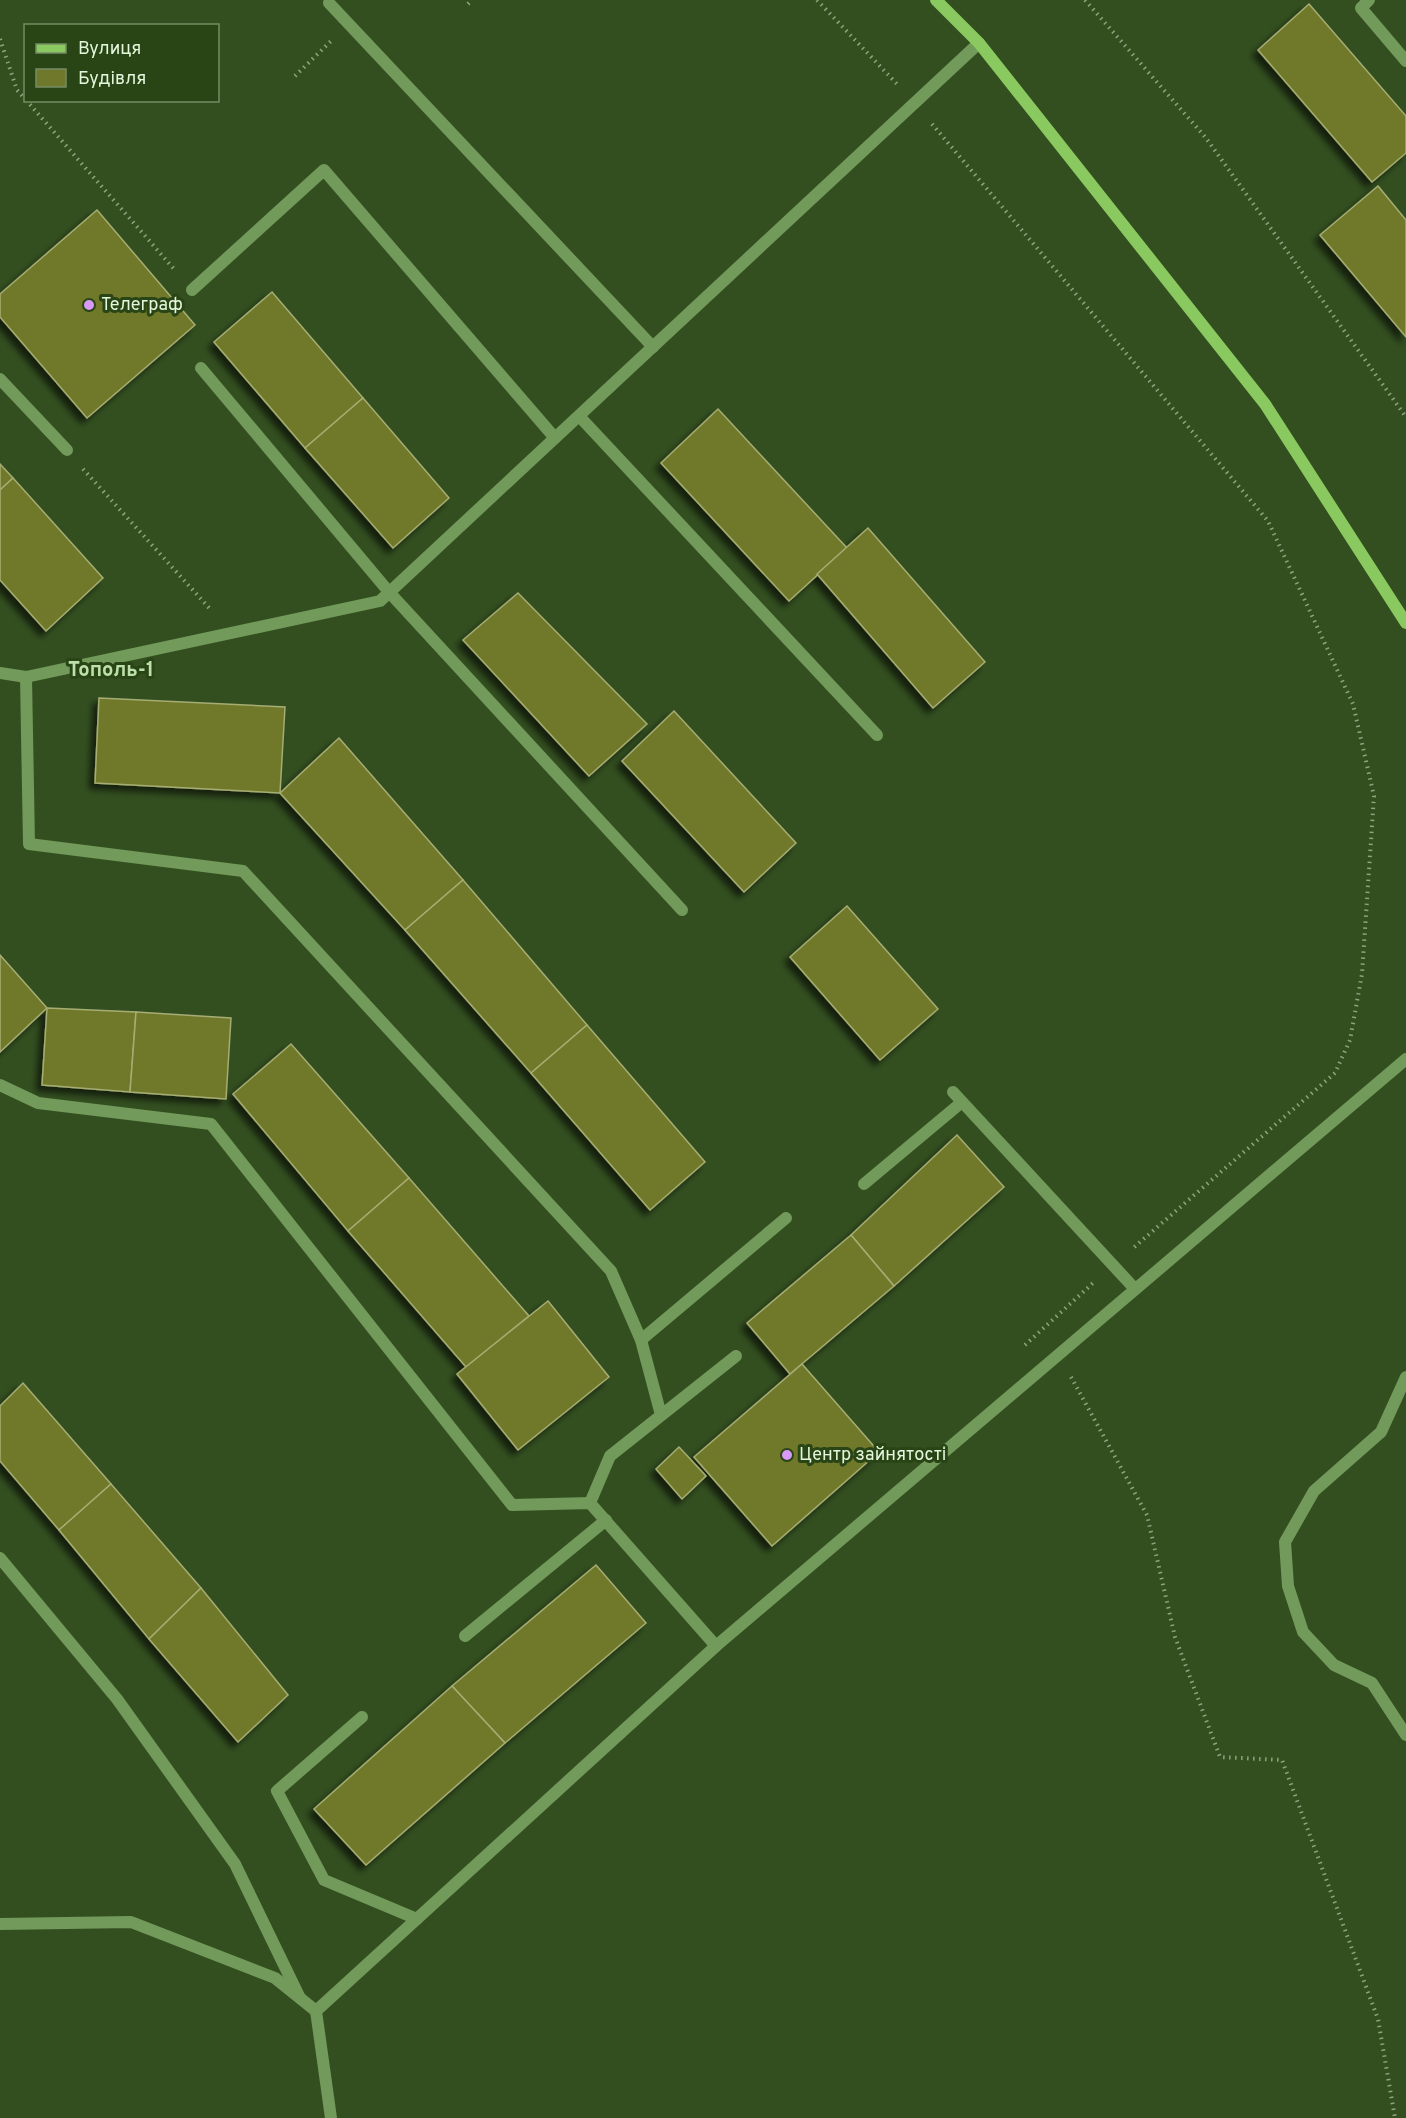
<svg xmlns="http://www.w3.org/2000/svg" width="1406" height="2118" font-family="Overpass,sans-serif">
<style>
.building{fill:#70782c;stroke:#a6ad72;stroke-width:1.5;filter:url(#shadow)}
.lines{fill:none;stroke-linecap:round;stroke-linejoin:round}
.path{stroke:#8ea480;stroke-width:4;stroke-dasharray:1.5 4.5;stroke-linecap:butt}
.lane{stroke:#729a5a;stroke-width:12}
.street{stroke:#729a5a;stroke-width:12}
.secondary{stroke:#89c95f;stroke-width:12}
.poi-dot{fill:#d99af7;stroke:#294515;stroke-width:2}
.labels{text-anchor:middle;dominant-baseline:central;stroke-width:6;stroke-linejoin:round;paint-order:stroke}
.poi-label{font-size:18px;fill:#e4f6db;stroke:#294515;text-anchor:start}
.neighbourhood-label{font-size:20px;font-weight:bold;fill:#bde0aa;stroke:#294515}
</style>
<defs>
<filter id="shadow"><feDropShadow dx="-5.5" dy="5.5" stdDeviation="3" flood-color="#0009"/></filter>
</defs>
<rect width="100%" height="100%" fill="#334f20"/>
<g class="building">
<polygon points="1309,4 1406,116 1406,153 1372,182 1258,50"/>
<polygon points="1378,186 1406,220 1406,337 1320,235"/>
<polygon points="97,210 195,325 87,418 0,317 0,294"/>
<polygon points="272,292 363,398 305,448 214,342"/>
<polygon points="363,398 449,498 393,548 305,448"/>
<polygon points="718,409 847,548 789,601 661,463"/>
<polygon points="0,464 13,478 0,490"/>
<polygon points="13,478 103,578 46,631 0,580 0,490"/>
<polygon points="868,528 985,662 933,708 817,574"/>
<polygon points="518,593 647,724 589,776 463,640"/>
<polygon points="99,698 285,707 280,793 95,783"/>
<polygon points="674,711 796,843 744,892 622,761"/>
<polygon points="339,738 463,880 405,930 280,793"/>
<polygon points="463,880 587,1025 531,1073 405,930"/>
<polygon points="847,906 938,1009 880,1060 790,957"/>
<polygon points="0,955 47,1008 0,1052"/>
<polygon points="47,1008 136,1012 130,1092 42,1085"/>
<polygon points="136,1012 231,1018 226,1099 130,1092"/>
<polygon points="587,1025 705,1162 650,1210 531,1073"/>
<polygon points="291,1044 409,1178 348,1231 233,1094"/>
<polygon points="957,1135 1004,1187 894,1286 851,1235"/>
<polygon points="409,1178 529,1316 466,1367 348,1231"/>
<polygon points="851,1235 894,1286 790,1374 747,1323"/>
<polygon points="548,1301 609,1377 518,1450 457,1374"/>
<polygon points="802,1364 879,1452 772,1546 694,1457"/>
<polygon points="23,1383 111,1484 59,1530 0,1461 0,1406"/>
<polygon points="679,1447 706,1476 682,1499 656,1469"/>
<polygon points="111,1484 201,1588 149,1639 59,1530"/>
<polygon points="596,1565 646,1623 505,1743 452,1686"/>
<polygon points="201,1588 288,1695 238,1742 149,1639"/>
<polygon points="452,1686 505,1743 366,1865 314,1809"/>
</g>
<g class="lines">
<g class="path">
<polyline points="817,0 897,84"/>
<polyline points="1085,0 1206,138 1406,417"/>
<polyline points="468,4 472,0"/>
<polyline points="0,39 17,90 26,100"/>
<polyline points="295,76 331,41"/>
<polyline points="26,100 174,269"/>
<polyline points="932,124 1268,521 1353,704 1374,796 1362,974 1350,1040 1335,1073 1132,1249"/>
<polyline points="83,469 211,610"/>
<polyline points="1025,1345 1093,1283"/>
<polyline points="1071,1377 1147,1515 1175,1637 1220,1757 1282,1760 1378,2019 1395,2118"/>
</g>
<g class="lane">
<polyline points="1369,0 1361,8 1406,61"/>
<polyline points="329,3 653,347"/>
<polyline points="192,290 324,170 555,438"/>
<polyline points="201,368 389,592 682,910"/>
<polyline points="0,379 67,450"/>
<polyline points="579,416 877,735"/>
<polyline points="0,673 26,677 29,844 243,871 611,1271 641,1340 661,1415"/>
<polyline points="26,677 380,601 979,43"/>
<polyline points="0,1085 38,1103 211,1124 512,1505 590,1503 716,1646"/>
<polyline points="953,1092 1135,1289"/>
<polyline points="864,1184 962,1102"/>
<polyline points="641,1340 786,1218"/>
<polyline points="590,1503 610,1456 736,1356"/>
<polyline points="0,1558 117,1699 235,1864 300,1998"/>
<polyline points="465,1636 606,1520"/>
<polyline points="362,1717 277,1791 324,1880 417,1919"/>
</g>
<g class="street">
<polyline points="1406,1377 1381,1432 1314,1491 1285,1542 1288,1586 1303,1632 1334,1665 1372,1683 1406,1735"/>
<polyline points="0,1924 131,1922 275,1978 316,2011"/>
<polyline points="331,2118 316,2011 716,1646 1406,1059"/>
</g>
<polyline class="secondary" points="936,0 979,43 1265,404 1406,623"/>
</g>
<g class="poi-dot">
<circle cx="89" cy="305" r="6"/>
<circle cx="787" cy="1455" r="6"/>
</g>
<g class="labels">
<g class="poi-label">
<text x="101" y="305">Телеграф</text>
<text x="799" y="1455">Центр зайнятості</text>
</g>
<g class="neighbourhood-label">
<text x="111" y="671">Тополь-1</text>
</g>
</g>
<rect x="24" y="24" width="195" height="78" fill="#294515" stroke="#748c64" stroke-width="1.5"/>
<rect x="36" y="44" width="30" height="9" fill="#89c95f" stroke="#748c64" stroke-width="1.5"/>
<text x="78" y="54" font-size="18" fill="#e4f6db">Вулиця</text>
<rect x="36" y="69" width="30" height="18" fill="#70782c" stroke="#748c64" stroke-width="1.5"/>
<text x="78" y="84" font-size="18" fill="#e4f6db">Будівля</text>
</svg>
